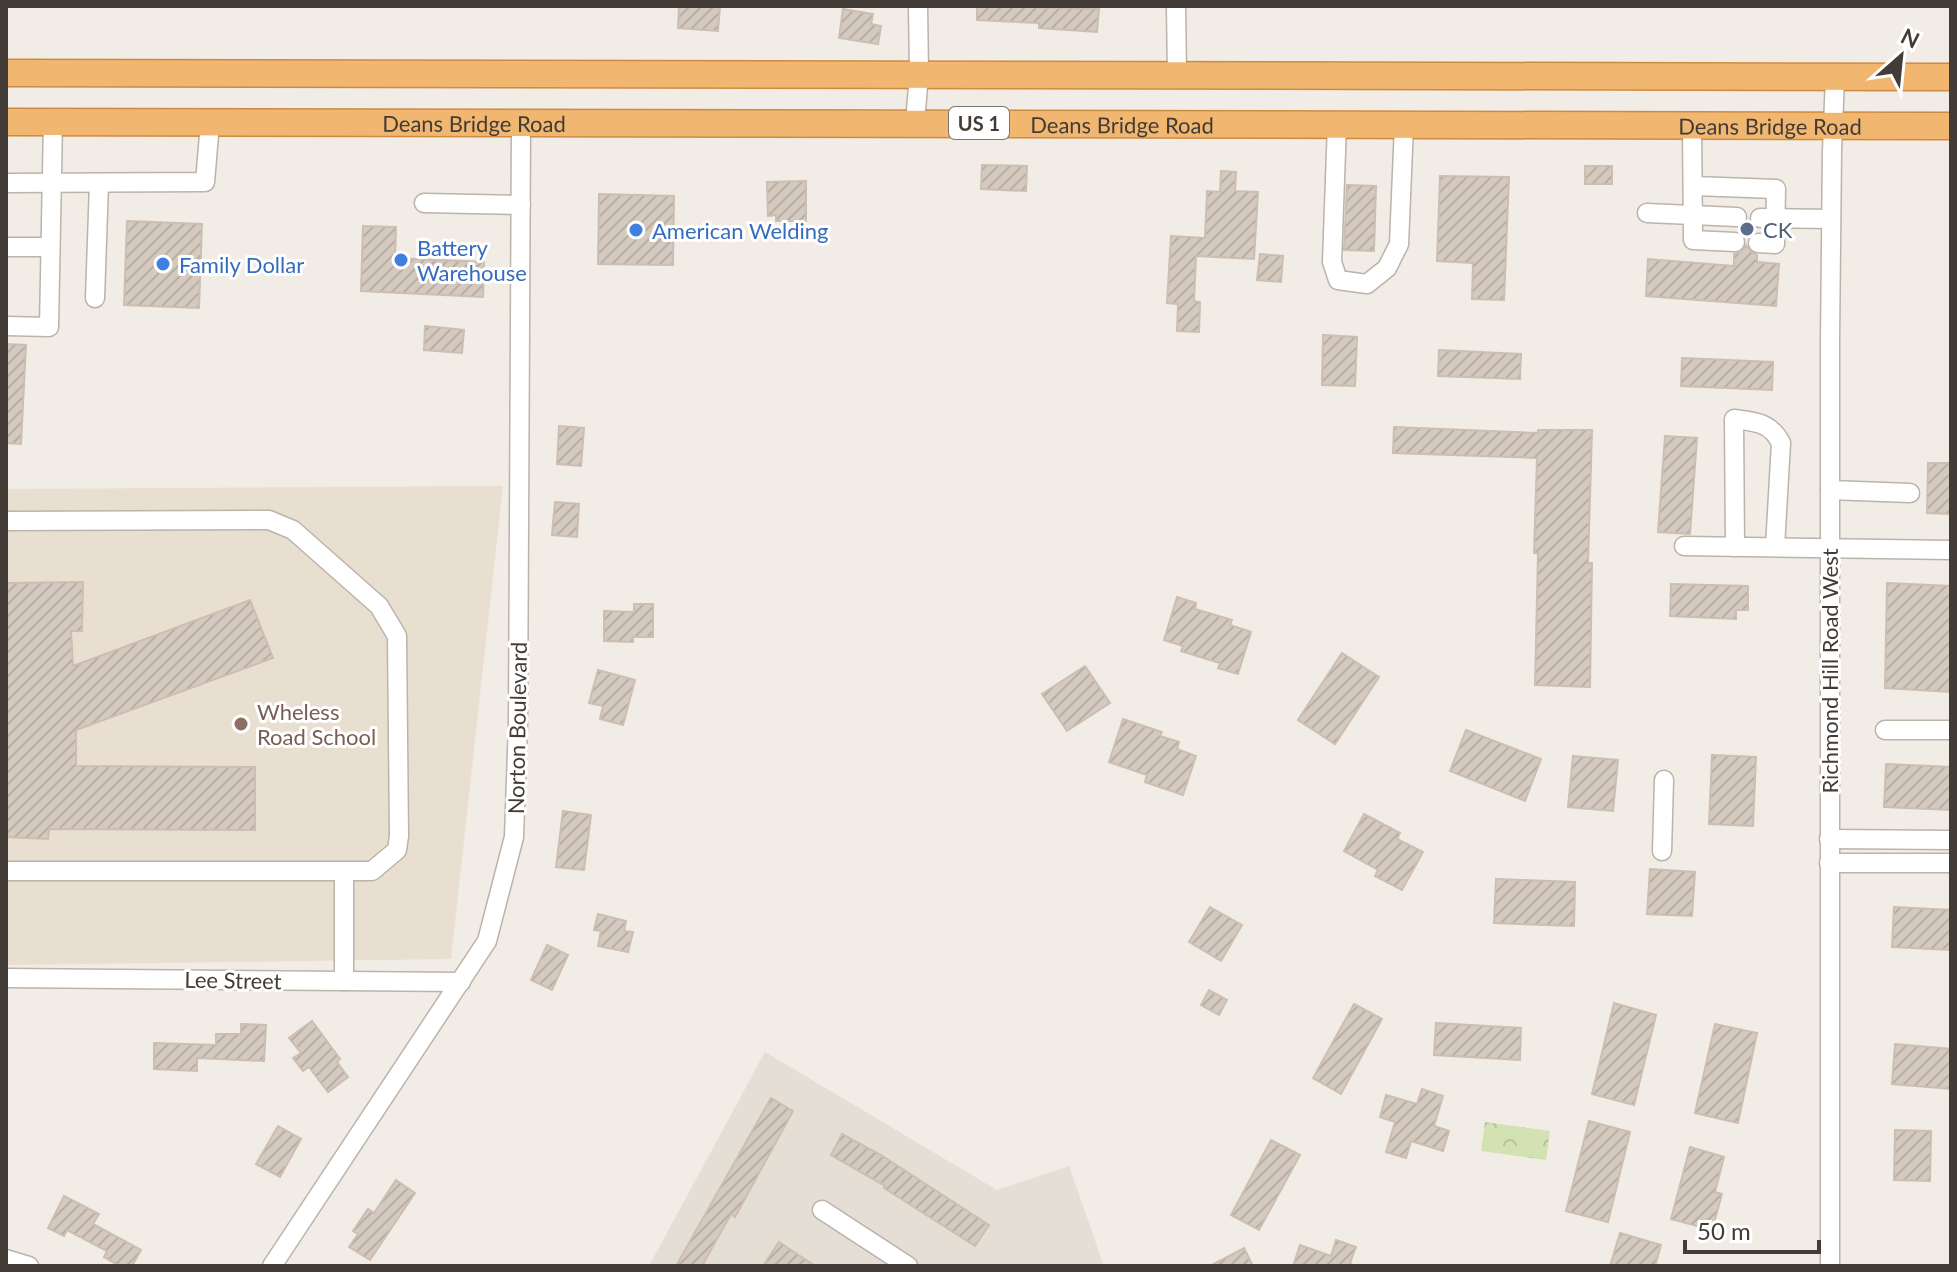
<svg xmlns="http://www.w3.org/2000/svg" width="1957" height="1272" font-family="Lato,sans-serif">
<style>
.residential{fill:#e5ded4}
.education{fill:#e9dfd1}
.park{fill:url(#park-crowns)}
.building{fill:url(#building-hatch);stroke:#ccbeb0;stroke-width:2}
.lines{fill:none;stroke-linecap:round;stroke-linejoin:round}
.minor-casing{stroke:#bcb3a9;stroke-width:21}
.highway-casing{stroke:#cf8a42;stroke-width:29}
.minor{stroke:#fff;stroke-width:18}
.highway{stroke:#f1b771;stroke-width:26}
.service-dot{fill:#5c6f8a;stroke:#fff;stroke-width:3}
.shop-dot{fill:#3f7fe0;stroke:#fff;stroke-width:3}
.education-dot{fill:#8d6e63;stroke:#fff;stroke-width:3}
.labels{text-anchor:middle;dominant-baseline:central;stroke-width:6;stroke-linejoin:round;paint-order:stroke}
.shield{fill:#fff;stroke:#7b7672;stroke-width:2}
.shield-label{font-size:20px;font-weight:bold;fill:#433c36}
.street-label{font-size:22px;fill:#433c36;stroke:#fff}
.service-label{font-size:22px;fill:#4e5e75;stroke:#fff;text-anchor:start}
.shop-label{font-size:22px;fill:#366cbe;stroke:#fff;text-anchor:start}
.education-label{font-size:22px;fill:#785e54;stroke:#fff;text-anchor:start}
</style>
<defs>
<pattern id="park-crowns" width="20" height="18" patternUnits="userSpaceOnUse" patternTransform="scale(2)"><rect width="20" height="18" fill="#d2e2b2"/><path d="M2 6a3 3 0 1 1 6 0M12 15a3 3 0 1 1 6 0" fill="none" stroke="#b6c39a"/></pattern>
<pattern id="building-hatch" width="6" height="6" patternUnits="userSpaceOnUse" patternTransform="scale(2)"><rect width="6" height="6" fill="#d5cabf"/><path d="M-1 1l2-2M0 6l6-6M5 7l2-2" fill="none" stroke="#b8aea5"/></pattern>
</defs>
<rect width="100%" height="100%" fill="#f1ece6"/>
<polygon class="residential" points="765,1052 997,1190 1069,1166 1104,1266 649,1266"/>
<polygon class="education" points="503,486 451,959 6,965 6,489"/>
<polygon class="park" points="1485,1122 1550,1131 1546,1160 1481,1151"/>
<g class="building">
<polygon points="679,6 720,6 718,31 678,28"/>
<polygon points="977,6 1099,9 1097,32 1039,28 1039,23 977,20"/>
<polygon points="843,9 873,14 871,24 881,26 878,44 839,38"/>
<polygon points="982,165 1027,166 1026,191 981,189"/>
<rect x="1585" y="166" width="27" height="18"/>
<polygon points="1221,171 1236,172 1235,191 1258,192 1254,259 1196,256 1194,301 1200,302 1199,332 1177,331 1178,304 1167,303 1171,236 1205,238 1207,191 1220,192"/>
<polygon points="1440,176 1509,177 1504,300 1472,299 1473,263 1437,261"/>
<polygon points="806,181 806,221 776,221 776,215 768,216 767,182"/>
<polygon points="1347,185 1376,186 1374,251 1344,250"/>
<polygon points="599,194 674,196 673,265 598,264"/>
<polygon points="127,221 202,224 199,308 124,305"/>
<polygon points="363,226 396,227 395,258 484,262 483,297 361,291"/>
<polygon points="1746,245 1751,252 1757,255 1757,262 1779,264 1776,306 1646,296 1648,259 1734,266 1734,254 1741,252"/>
<polygon points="1260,254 1283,256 1281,282 1257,280"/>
<polygon points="425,326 464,330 462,353 424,350"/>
<polygon points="1323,335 1357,337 1355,386 1322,385"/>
<polygon points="6,344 26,345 21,444 6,443"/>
<polygon points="1439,350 1521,354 1520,379 1438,376"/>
<polygon points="1682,358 1773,362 1772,390 1681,386"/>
<polygon points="559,426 584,428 581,466 557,464"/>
<polygon points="1394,427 1538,433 1538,430 1592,430 1588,563 1592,563 1590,687 1535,685 1538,553 1534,553 1537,458 1393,453"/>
<polygon points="1665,436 1697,438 1690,534 1658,532"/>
<polygon points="1928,463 1951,463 1951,514 1927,513"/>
<polygon points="555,502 579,504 577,537 552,535"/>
<polygon points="83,582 82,631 71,631 73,666 250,600 273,658 76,730 76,766 255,767 255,830 49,829 48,839 6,837 6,583"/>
<polygon points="1887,583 1951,586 1951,692 1885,688"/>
<polygon points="1671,584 1748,586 1748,610 1736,610 1736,619 1670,616"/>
<polygon points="1177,597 1196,603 1195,609 1232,620 1230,625 1251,632 1238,674 1218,668 1220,663 1181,651 1183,646 1164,640"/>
<polygon points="634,604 653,604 653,637 633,637 633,642 604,641 604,611 634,612"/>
<polygon points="1342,653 1379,677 1335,744 1298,720"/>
<polygon points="1085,666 1110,703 1067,731 1042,694"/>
<polygon points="598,670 635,680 623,725 600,719 603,706 589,703"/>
<polygon points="1123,719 1162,732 1160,736 1179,742 1177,749 1196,756 1183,795 1145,782 1147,775 1109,762"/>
<polygon points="1466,730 1541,759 1525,801 1450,771"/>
<polygon points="1712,755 1756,757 1753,826 1709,824"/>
<polygon points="1573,756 1618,760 1613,811 1568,807"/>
<polygon points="1886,764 1951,767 1951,810 1884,807"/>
<polygon points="563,811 591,815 584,870 556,867"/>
<polygon points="1364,814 1400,833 1397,839 1423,852 1402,890 1375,876 1378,870 1344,851"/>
<polygon points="1650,869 1695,872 1692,916 1647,914"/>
<polygon points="1496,879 1575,882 1574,926 1494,923"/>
<polygon points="1210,907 1242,925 1221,961 1189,942"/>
<polygon points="1894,907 1951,910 1951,950 1892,947"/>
<polygon points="598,914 626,921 624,931 633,932 628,952 598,946 601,931 594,930"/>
<polygon points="547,945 568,955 552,990 531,980"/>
<polygon points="1209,990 1227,1000 1219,1015 1201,1005"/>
<polygon points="1614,1003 1656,1015 1634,1105 1592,1094"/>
<polygon points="1354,1004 1382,1019 1341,1094 1313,1078"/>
<polygon points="312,1021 340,1059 337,1062 348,1077 328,1092 309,1067 303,1071 293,1058 301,1053 289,1038"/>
<polygon points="1436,1023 1521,1028 1520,1060 1434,1055"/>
<polygon points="241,1024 266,1025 264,1061 197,1058 197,1071 154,1069 154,1043 216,1045 216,1034 241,1034"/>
<polygon points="1715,1024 1757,1033 1738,1123 1695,1113"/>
<polygon points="1895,1044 1951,1049 1951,1089 1892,1084"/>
<polygon points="1422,1089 1443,1096 1434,1126 1449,1131 1443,1151 1411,1141 1406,1158 1386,1152 1395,1122 1380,1117 1386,1095 1417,1104"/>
<polygon points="771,1098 793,1111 735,1217 731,1214 702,1266 676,1266"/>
<polygon points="1589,1121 1630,1132 1608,1222 1566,1211"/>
<polygon points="278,1126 301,1139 280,1177 256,1164"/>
<polygon points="1895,1130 1931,1131 1930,1181 1894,1180"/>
<polygon points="842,1134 881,1155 989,1225 975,1246 884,1188 885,1186 831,1155"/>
<polygon points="1271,1140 1300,1155 1259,1230 1231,1215"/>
<polygon points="1690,1147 1724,1157 1715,1192 1722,1194 1712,1230 1671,1219"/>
<polygon points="396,1180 415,1193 370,1260 349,1247 358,1234 353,1231 368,1209 374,1213"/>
<polygon points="64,1196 99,1214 93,1224 141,1250 132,1266 120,1266 104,1257 107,1251 67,1230 64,1236 48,1228"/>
<polygon points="1620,1233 1661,1245 1655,1266 1610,1266"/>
<polygon points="1336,1240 1356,1247 1350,1263 1353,1266 1293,1266 1300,1245 1331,1256"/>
<polygon points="779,1242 815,1266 763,1266"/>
<polygon points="1244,1248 1253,1266 1210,1266"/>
</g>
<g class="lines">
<defs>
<g id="minor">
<polyline points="1176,6 1177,75"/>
<polyline points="915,123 919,74 918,6"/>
<polyline points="1337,124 1332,262 1338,280 1367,284 1387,268 1399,244 1404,125"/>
<polyline points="1692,125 1693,240 1735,242"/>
<polyline points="6,183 205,182 210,123"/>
<polyline points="1694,186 1776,189 1775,244 1758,243"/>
<polyline points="424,203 521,205"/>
<polyline points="1647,213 1737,217"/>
<polyline points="1760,218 1831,219"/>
<polyline points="6,247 50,247"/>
<polyline points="95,298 99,183"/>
<polyline points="6,326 49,327 53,122"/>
<polyline points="1830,490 1910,493"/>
<polyline points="6,521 269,520 293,530 379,606 397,636 399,836 397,850 372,871 6,871"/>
<polyline points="1684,546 1951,550"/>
<path d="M1735,547L1734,419C1756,422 1770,422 1781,443L1775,547"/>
<polyline points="1885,730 1951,730"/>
<polyline points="1829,839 1951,840"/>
<polyline points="1662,851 1664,780"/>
<polyline points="1829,863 1951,863"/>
<polyline points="344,871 344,981"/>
<polyline points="6,978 461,982"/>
<polyline points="822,1210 908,1266"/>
<polyline points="6,1259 29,1266"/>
<polyline points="272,1266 487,941 514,837 518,723 521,123"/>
<polyline points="1830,1266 1830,340 1832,151 1835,77"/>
</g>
<g id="highway">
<polyline points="6,73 1951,77"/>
<path id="s1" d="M6,122L1951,126"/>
</g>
</defs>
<use href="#minor" class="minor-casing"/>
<use href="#highway" class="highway-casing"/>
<use href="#minor" class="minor"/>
<use href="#highway" class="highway"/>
</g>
<circle class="service-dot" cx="1747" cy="229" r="8"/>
<g class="shop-dot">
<circle cx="636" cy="230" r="8"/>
<circle cx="401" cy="260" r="8"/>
<circle cx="163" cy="264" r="8"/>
</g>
<circle class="education-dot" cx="241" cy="724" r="8"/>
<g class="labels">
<rect class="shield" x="949" y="107" width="60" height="32" rx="6"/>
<g class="shield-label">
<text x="979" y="123">US 1</text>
</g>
<g class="street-label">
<text stroke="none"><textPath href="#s1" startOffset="468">Deans Bridge Road</textPath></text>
<text stroke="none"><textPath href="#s1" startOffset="1116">Deans Bridge Road</textPath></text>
<text stroke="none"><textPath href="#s1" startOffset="1764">Deans Bridge Road</textPath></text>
<text transform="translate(1829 671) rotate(-90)">Richmond Hill Road West</text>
<text transform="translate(517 728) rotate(-89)">Norton Boulevard</text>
<text transform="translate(233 980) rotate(1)">Lee Street</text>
</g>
<g class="service-label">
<text x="1763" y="229">CK</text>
</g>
<g class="shop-label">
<text x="652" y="230">American Welding</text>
<text x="417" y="247">Battery<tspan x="417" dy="25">Warehouse</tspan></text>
<text x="179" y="264">Family Dollar</text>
</g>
<g class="education-label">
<text x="257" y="711">Wheless<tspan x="257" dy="25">Road School</tspan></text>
</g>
</g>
<rect width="1957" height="1272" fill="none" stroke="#433c36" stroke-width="16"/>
<g transform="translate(1901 56) rotate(27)" stroke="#ffffff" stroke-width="6" paint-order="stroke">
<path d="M0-6L14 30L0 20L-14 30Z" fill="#433c36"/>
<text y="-12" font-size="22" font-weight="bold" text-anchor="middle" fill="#433c36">N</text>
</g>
<path d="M1685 1240v12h134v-12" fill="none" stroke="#433c36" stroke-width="4"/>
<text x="1697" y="1240" font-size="24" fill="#433c36" stroke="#ffffff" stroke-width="6" paint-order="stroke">50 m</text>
</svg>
